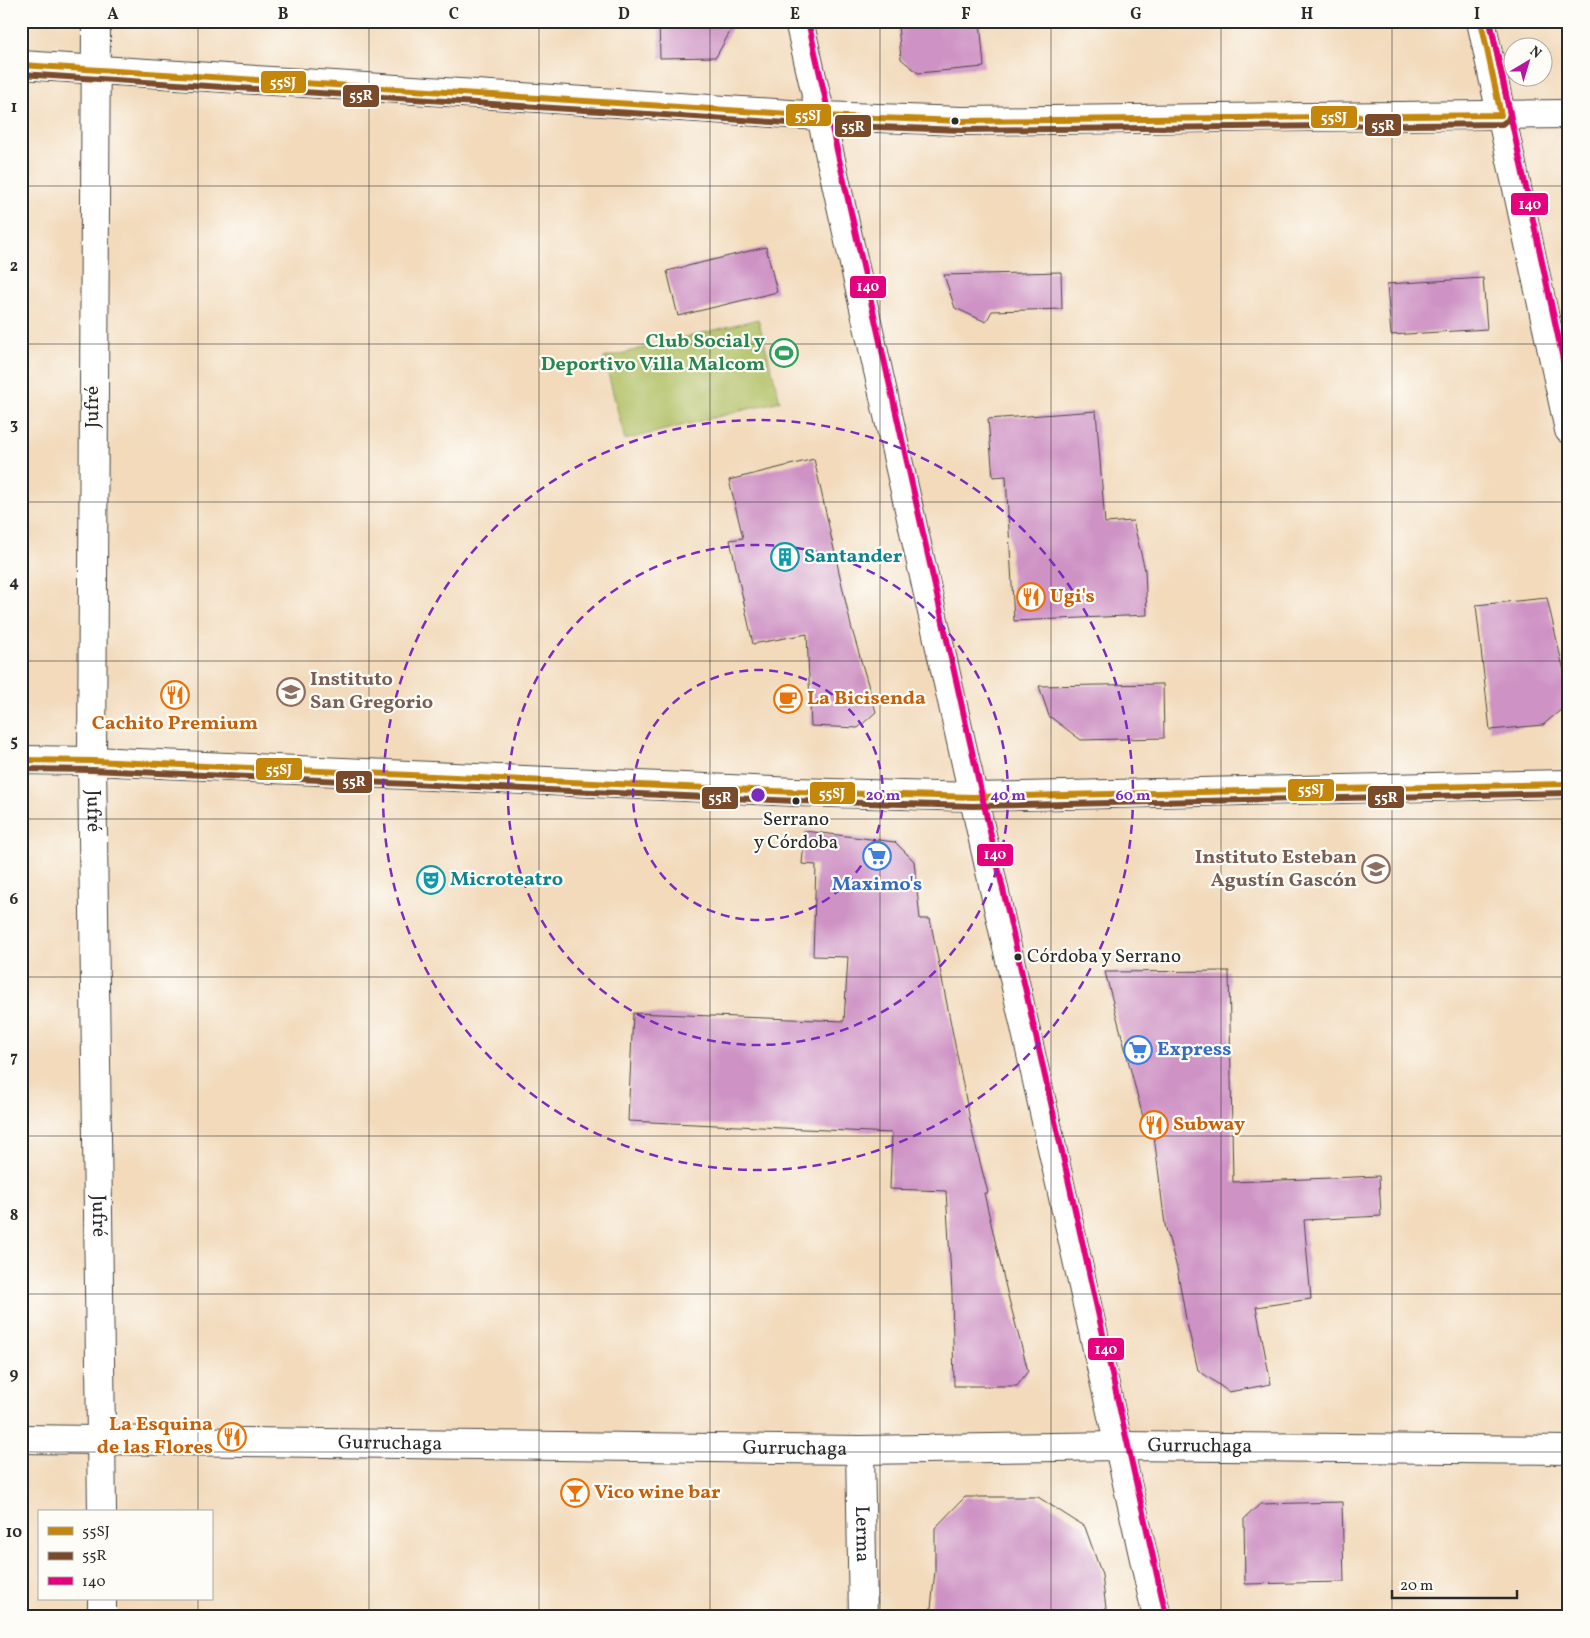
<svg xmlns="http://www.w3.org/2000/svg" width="1590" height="1638" font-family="Vollkorn,serif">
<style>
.green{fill:#aebd5f;stroke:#6c7445}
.building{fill:#ce92c4}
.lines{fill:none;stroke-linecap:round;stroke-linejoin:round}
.minor-casing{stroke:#494541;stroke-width:30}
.tertiary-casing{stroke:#494541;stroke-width:30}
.primary-casing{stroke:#494541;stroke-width:30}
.minor{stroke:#fff;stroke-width:28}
.tertiary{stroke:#fff;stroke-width:28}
.primary{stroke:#fff;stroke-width:28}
.bus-1-casing{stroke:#fdfcf7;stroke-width:10}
.bus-2-casing{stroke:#fdfcf7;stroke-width:10}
.bus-3-casing{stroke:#fdfcf7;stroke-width:10}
.bus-1{stroke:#c4870b;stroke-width:6}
.bus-2{stroke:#7a4b2a;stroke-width:6}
.bus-3{stroke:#e5007d;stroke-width:6}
.grid{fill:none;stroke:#2b2b2b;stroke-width:1;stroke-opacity:0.55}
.ring{fill:none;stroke:#7b2cbf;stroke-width:2.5;stroke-dasharray:9 6}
.bus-dot{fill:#2b2b2b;stroke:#fdfcf7;stroke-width:2}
.labels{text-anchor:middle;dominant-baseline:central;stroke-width:4.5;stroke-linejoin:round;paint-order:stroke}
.bus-label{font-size:19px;fill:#2b2b2b;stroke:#fdfcf7}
.leisure-label{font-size:20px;font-weight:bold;fill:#27864d;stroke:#fdfcf7;text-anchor:end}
.street-label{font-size:20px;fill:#2b2b2b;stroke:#fdfcf7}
.culture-label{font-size:20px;font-weight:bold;fill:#0d838f;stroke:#fdfcf7;text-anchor:start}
.food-label{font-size:20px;font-weight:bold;fill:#c56008;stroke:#fdfcf7;text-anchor:start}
.education-label{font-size:20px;font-weight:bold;fill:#785e54;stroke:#fdfcf7;text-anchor:start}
.shop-label{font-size:20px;font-weight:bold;fill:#366cbe;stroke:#fdfcf7}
.centre{fill:#7b2cbf;stroke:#fdfcf7;stroke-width:2.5}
.ring-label{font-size:15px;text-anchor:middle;font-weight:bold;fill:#7b2cbf;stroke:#fdfcf7;stroke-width:4.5;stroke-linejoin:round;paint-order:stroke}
.line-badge{stroke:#fdfcf7;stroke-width:2}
.badge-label{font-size:14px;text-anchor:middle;font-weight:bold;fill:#fff}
.neatline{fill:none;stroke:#2b2b2b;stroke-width:2}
.grid-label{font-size:16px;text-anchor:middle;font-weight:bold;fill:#2b2b2b}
</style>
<rect width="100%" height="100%" fill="#fdfcf7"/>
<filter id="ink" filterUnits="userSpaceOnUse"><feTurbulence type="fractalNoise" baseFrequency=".02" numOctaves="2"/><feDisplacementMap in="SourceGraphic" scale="10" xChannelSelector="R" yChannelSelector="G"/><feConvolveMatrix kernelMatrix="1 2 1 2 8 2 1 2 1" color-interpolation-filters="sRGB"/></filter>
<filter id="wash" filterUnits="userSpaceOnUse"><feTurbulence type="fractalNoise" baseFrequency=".0096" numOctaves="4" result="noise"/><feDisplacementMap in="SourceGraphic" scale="20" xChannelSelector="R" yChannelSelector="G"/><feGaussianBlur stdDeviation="1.12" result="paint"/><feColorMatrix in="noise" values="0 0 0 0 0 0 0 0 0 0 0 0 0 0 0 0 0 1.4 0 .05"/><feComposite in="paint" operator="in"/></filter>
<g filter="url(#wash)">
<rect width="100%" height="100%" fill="#f2dabb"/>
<polygon class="green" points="758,319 780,401 625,440 604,358"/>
<g id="blocks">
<g class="building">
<polygon points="659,21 736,21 716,57 660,58"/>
<polygon points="940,21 980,21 984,67 918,73 901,59 898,25"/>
<polygon points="766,247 777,292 678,316 667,271"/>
<polygon points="1061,272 1062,309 992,311 986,322 955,308 944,275"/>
<polygon points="1483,278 1487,329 1391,335 1387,284"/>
<polygon points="1096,411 1105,523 1133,521 1145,570 1147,615 1014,621 1006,476 993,477 988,419"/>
<polygon points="814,459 851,626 876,712 858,728 811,726 807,634 753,644 730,540 743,538 729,480"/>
<polygon points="1547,598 1569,693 1569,703 1543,725 1490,730 1476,605"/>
<polygon points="1163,684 1164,738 1081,740 1049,716 1039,686"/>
<polygon points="805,831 895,842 914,861 920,919 930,919 973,1135 988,1193 984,1193 1007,1292 1028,1371 1017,1386 954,1386 952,1293 946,1191 890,1189 892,1133 628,1121 633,1013 844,1021 848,957 813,956 816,865 802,864"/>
<polygon points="1229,971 1233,1182 1379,1176 1381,1216 1304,1220 1311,1299 1256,1307 1271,1384 1229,1392 1198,1370 1186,1319 1177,1268 1165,1225 1154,1136 1148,1136 1105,972"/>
<polygon points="965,1497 1038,1497 1085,1527 1102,1575 1107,1617 930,1617 935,1571 935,1528"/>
<polygon points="1342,1502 1344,1582 1245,1584 1244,1519 1260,1504"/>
</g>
</g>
</g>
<g filter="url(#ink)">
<use href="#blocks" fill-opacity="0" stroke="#494541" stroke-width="1"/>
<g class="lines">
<defs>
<g id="minor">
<path id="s1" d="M96,21L92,761L102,1512"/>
<polyline points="21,65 821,116 962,121 1569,114"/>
<polyline points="21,760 92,761 796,792 973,797 1569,784"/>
<path id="s2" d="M21,1439L860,1450L1118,1446L1569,1450"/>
<path id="s3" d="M860,1450L863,1617"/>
<polyline points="102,1617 102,1599"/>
</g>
<polyline id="tertiary" points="1481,21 1569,430"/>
<polyline id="primary" points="799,21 821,116 1157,1617"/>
</defs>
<use href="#minor" class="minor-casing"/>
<use href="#tertiary" class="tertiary-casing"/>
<use href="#primary" class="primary-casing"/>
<use href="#minor" class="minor"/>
<use href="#tertiary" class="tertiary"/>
<use href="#primary" class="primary"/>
<defs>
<g id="bus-1">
<polyline points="21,65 821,116 962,121 1501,115 1481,21"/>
<polyline points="21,760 92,761 796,792 973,797 1569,784"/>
</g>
<g id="bus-2">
<polyline points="21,74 820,125 962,130 1502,124 1508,120 1510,114 1490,21"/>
<polyline points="21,769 92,770 796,801 973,806 1569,793"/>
</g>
<g id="bus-3">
<polyline points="808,21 1166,1615"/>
<polyline points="1490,21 1569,387"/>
</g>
</defs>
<use href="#bus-1" class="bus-1-casing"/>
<use href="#bus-2" class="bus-2-casing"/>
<use href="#bus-3" class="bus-3-casing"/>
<use href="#bus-1" class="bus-1"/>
<use href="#bus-2" class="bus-2"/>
<use href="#bus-3" class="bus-3"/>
</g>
</g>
<path class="grid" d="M198,21V1512M369,21V1617M539,21V1617M710,21V1617M880,21V1617M1051,21V1617M1221,21V1617M1392,21V1617M21,186H1569M21,344H1569M21,502H1569M21,661H1569M21,819H1569M21,977H1569M21,1136H1569M21,1294H1569M21,1452H1569M198,1599V1617"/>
<g class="ring">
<circle cx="758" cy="795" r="125"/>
<circle cx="758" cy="795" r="250"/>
<circle cx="758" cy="795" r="375"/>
</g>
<defs>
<symbol id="stadium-ring" viewBox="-11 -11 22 22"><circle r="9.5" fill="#fdfcf7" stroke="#2e9e5b" stroke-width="1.5"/><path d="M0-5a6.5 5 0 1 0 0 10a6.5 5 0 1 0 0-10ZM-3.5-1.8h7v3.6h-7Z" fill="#2e9e5b"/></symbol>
<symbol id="building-ring" viewBox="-11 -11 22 22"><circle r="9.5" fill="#fdfcf7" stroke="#0f9aa8" stroke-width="1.5"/><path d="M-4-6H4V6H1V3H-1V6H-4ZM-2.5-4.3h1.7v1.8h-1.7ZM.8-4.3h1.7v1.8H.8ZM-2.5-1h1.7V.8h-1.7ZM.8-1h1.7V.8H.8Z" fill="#0f9aa8"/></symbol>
<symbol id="restaurant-ring" viewBox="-11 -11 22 22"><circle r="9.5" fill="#fdfcf7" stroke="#e8710a" stroke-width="1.5"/><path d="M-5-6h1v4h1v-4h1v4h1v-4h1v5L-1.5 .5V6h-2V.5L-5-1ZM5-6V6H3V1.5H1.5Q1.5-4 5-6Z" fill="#e8710a"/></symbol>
<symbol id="school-ring" viewBox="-11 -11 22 22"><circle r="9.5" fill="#fdfcf7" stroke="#8d6e63" stroke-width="1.5"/><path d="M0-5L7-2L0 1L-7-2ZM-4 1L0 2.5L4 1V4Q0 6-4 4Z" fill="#8d6e63"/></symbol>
<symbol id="cafe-ring" viewBox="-11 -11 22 22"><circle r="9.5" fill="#fdfcf7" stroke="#e8710a" stroke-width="1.5"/><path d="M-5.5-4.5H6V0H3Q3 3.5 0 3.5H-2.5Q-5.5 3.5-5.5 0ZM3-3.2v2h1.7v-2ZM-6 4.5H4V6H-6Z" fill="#e8710a"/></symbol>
<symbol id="supermarket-ring" viewBox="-11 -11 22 22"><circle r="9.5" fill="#fdfcf7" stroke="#3f7fe0" stroke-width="1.5"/><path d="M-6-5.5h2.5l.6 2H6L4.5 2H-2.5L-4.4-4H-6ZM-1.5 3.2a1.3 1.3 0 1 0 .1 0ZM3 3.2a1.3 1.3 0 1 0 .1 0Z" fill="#3f7fe0"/></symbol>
<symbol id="theatre-ring" viewBox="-11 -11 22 22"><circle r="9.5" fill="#fdfcf7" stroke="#0f9aa8" stroke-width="1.5"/><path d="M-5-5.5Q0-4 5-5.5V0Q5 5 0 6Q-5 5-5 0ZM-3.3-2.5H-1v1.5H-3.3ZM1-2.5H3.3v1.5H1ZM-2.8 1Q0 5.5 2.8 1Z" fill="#0f9aa8"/></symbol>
<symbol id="bar-ring" viewBox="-11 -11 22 22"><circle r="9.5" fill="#fdfcf7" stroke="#e8710a" stroke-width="1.5"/><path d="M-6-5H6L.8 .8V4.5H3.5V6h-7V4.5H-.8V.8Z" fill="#e8710a"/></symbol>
</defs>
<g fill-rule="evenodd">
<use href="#stadium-ring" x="768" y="337" width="32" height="32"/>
<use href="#building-ring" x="769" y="541" width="32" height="32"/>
<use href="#restaurant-ring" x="1015" y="581" width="32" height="32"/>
<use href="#school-ring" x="275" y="676" width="32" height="32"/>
<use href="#restaurant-ring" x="159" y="679" width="32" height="32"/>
<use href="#cafe-ring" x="772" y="683" width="32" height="32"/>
<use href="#supermarket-ring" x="861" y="840" width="32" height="32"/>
<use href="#school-ring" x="1360" y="853" width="32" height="32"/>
<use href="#theatre-ring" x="415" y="864" width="32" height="32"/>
<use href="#supermarket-ring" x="1122" y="1034" width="32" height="32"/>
<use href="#restaurant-ring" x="1138" y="1109" width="32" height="32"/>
<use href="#restaurant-ring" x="216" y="1421" width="32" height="32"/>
<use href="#bar-ring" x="559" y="1477" width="32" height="32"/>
</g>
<g class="bus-dot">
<circle cx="955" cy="121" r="4.5"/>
<circle cx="796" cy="801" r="4.5"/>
<circle cx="1018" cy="957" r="4.5"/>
</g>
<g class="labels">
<g class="bus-label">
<text x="796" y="820">Serrano<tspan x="796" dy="23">y Córdoba</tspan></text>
<text x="1027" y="957" text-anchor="start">Córdoba y Serrano</text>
</g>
<g class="leisure-label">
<text x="765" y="342">Club Social y<tspan x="765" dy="23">Deportivo Villa Malcom</tspan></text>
</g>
<g class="street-label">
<text transform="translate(93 407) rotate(-90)">Jufré</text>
<text stroke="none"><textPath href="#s1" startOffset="790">Jufré</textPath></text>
<text stroke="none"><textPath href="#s1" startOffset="1195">Jufré</textPath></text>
<text stroke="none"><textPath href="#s2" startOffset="369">Gurruchaga</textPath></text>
<text stroke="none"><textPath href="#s2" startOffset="1179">Gurruchaga</textPath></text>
<text stroke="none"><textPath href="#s2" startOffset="774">Gurruchaga</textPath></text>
<text stroke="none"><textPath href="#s3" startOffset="84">Lerma</textPath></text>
</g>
<g class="culture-label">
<text x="804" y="557">Santander</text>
<text x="450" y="880">Microteatro</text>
</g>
<g class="food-label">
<text x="1050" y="597">Ugi's</text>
<text x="807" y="699">La Bicisenda</text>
<text x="175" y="724" text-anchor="middle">Cachito Premium</text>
<text x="1173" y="1125">Subway</text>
<text x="213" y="1425" text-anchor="end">La Esquina<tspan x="213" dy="23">de las Flores</tspan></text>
<text x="594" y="1493">Vico wine bar</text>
</g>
<g class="education-label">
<text x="310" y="680">Instituto<tspan x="310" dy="23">San Gregorio</tspan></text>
<text x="1357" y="858" text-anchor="end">Instituto Esteban<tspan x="1357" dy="23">Agustín Gascón</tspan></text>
</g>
<g class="shop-label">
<text x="877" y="885">Maximo's</text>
<text x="1157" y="1050" text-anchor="start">Express</text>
</g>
</g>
<circle cx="758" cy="795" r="8" class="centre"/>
<g class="ring-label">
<text x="883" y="800">20 m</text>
<text x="1008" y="800">40 m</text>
<text x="1133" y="800">60 m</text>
</g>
<g class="line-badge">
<rect x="260" y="70" width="47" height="24" rx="5" fill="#c4870b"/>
<rect x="342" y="84" width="38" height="24" rx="5" fill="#7a4b2a"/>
<rect x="785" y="103" width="47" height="24" rx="5" fill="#c4870b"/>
<rect x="1310" y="105" width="48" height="24" rx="5" fill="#c4870b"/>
<rect x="1364" y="113" width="38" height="24" rx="5" fill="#7a4b2a"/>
<rect x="834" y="114" width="38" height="24" rx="5" fill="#7a4b2a"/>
<rect x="1510" y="192" width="39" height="24" rx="5" fill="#e5007d"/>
<rect x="849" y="275" width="38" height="24" rx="5" fill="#e5007d"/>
<rect x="255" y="757" width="48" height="24" rx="5" fill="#c4870b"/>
<rect x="335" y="770" width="38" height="24" rx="5" fill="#7a4b2a"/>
<rect x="1287" y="778" width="48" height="24" rx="5" fill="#c4870b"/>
<rect x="809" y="781" width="47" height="24" rx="5" fill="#c4870b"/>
<rect x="1367" y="785" width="38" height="24" rx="5" fill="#7a4b2a"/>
<rect x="701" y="786" width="38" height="24" rx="5" fill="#7a4b2a"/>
<rect x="976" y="843" width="38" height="24" rx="5" fill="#e5007d"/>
<rect x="1087" y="1337" width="38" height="24" rx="5" fill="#e5007d"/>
</g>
<g class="badge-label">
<text x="283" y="87">55SJ</text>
<text x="361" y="100">55R</text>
<text x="808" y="120">55SJ</text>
<text x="1334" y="122">55SJ</text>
<text x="1383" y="130">55R</text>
<text x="853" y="131">55R</text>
<text x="1530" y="209">140</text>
<text x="868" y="291">140</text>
<text x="279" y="774">55SJ</text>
<text x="354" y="786">55R</text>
<text x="1311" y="794">55SJ</text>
<text x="832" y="798">55SJ</text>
<text x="1386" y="802">55R</text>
<text x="720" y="802">55R</text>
<text x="995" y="859">140</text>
<text x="1106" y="1354">140</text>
</g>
<rect width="1590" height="1638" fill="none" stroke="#fdfcf7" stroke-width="55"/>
<rect x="38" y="1510" width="175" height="90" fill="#fdfcf7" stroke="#a9a8a5"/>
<rect x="48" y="1527" width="25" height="8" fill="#c4870b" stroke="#a9a8a5"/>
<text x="82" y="1536" font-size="15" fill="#2b2b2b">55SJ</text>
<rect x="48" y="1552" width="25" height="8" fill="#7a4b2a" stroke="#a9a8a5"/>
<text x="82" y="1560" font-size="15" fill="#2b2b2b">55R</text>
<rect x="48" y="1577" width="25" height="8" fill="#e5007d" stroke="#a9a8a5"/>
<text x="82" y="1586" font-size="15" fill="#2b2b2b">140</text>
<g transform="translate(1528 62) rotate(38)"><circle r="24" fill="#fdfcf7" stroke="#a9a8a5"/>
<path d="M0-4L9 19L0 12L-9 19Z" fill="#b5179e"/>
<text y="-8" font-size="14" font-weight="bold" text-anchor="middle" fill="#2b2b2b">N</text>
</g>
<path d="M1392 1590v8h125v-8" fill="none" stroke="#2b2b2b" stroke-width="2.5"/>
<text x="1400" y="1590" font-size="15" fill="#2b2b2b" stroke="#fdfcf7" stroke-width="4" paint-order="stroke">20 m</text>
<rect x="28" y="28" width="1534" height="1582" class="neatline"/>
<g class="grid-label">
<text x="113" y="19">A</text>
<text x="283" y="19">B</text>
<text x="454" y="19">C</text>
<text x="624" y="19">D</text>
<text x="795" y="19">E</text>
<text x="966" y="19">F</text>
<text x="1136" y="19">G</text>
<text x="1307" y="19">H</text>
<text x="1477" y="19">I</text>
<text x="14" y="112">1</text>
<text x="14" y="271">2</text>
<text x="14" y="429">3</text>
<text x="14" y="587">4</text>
<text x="14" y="746">5</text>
<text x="14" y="904">6</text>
<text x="14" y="1062">7</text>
<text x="14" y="1220">8</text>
<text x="14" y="1379">9</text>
<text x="14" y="1537">10</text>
</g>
</svg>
